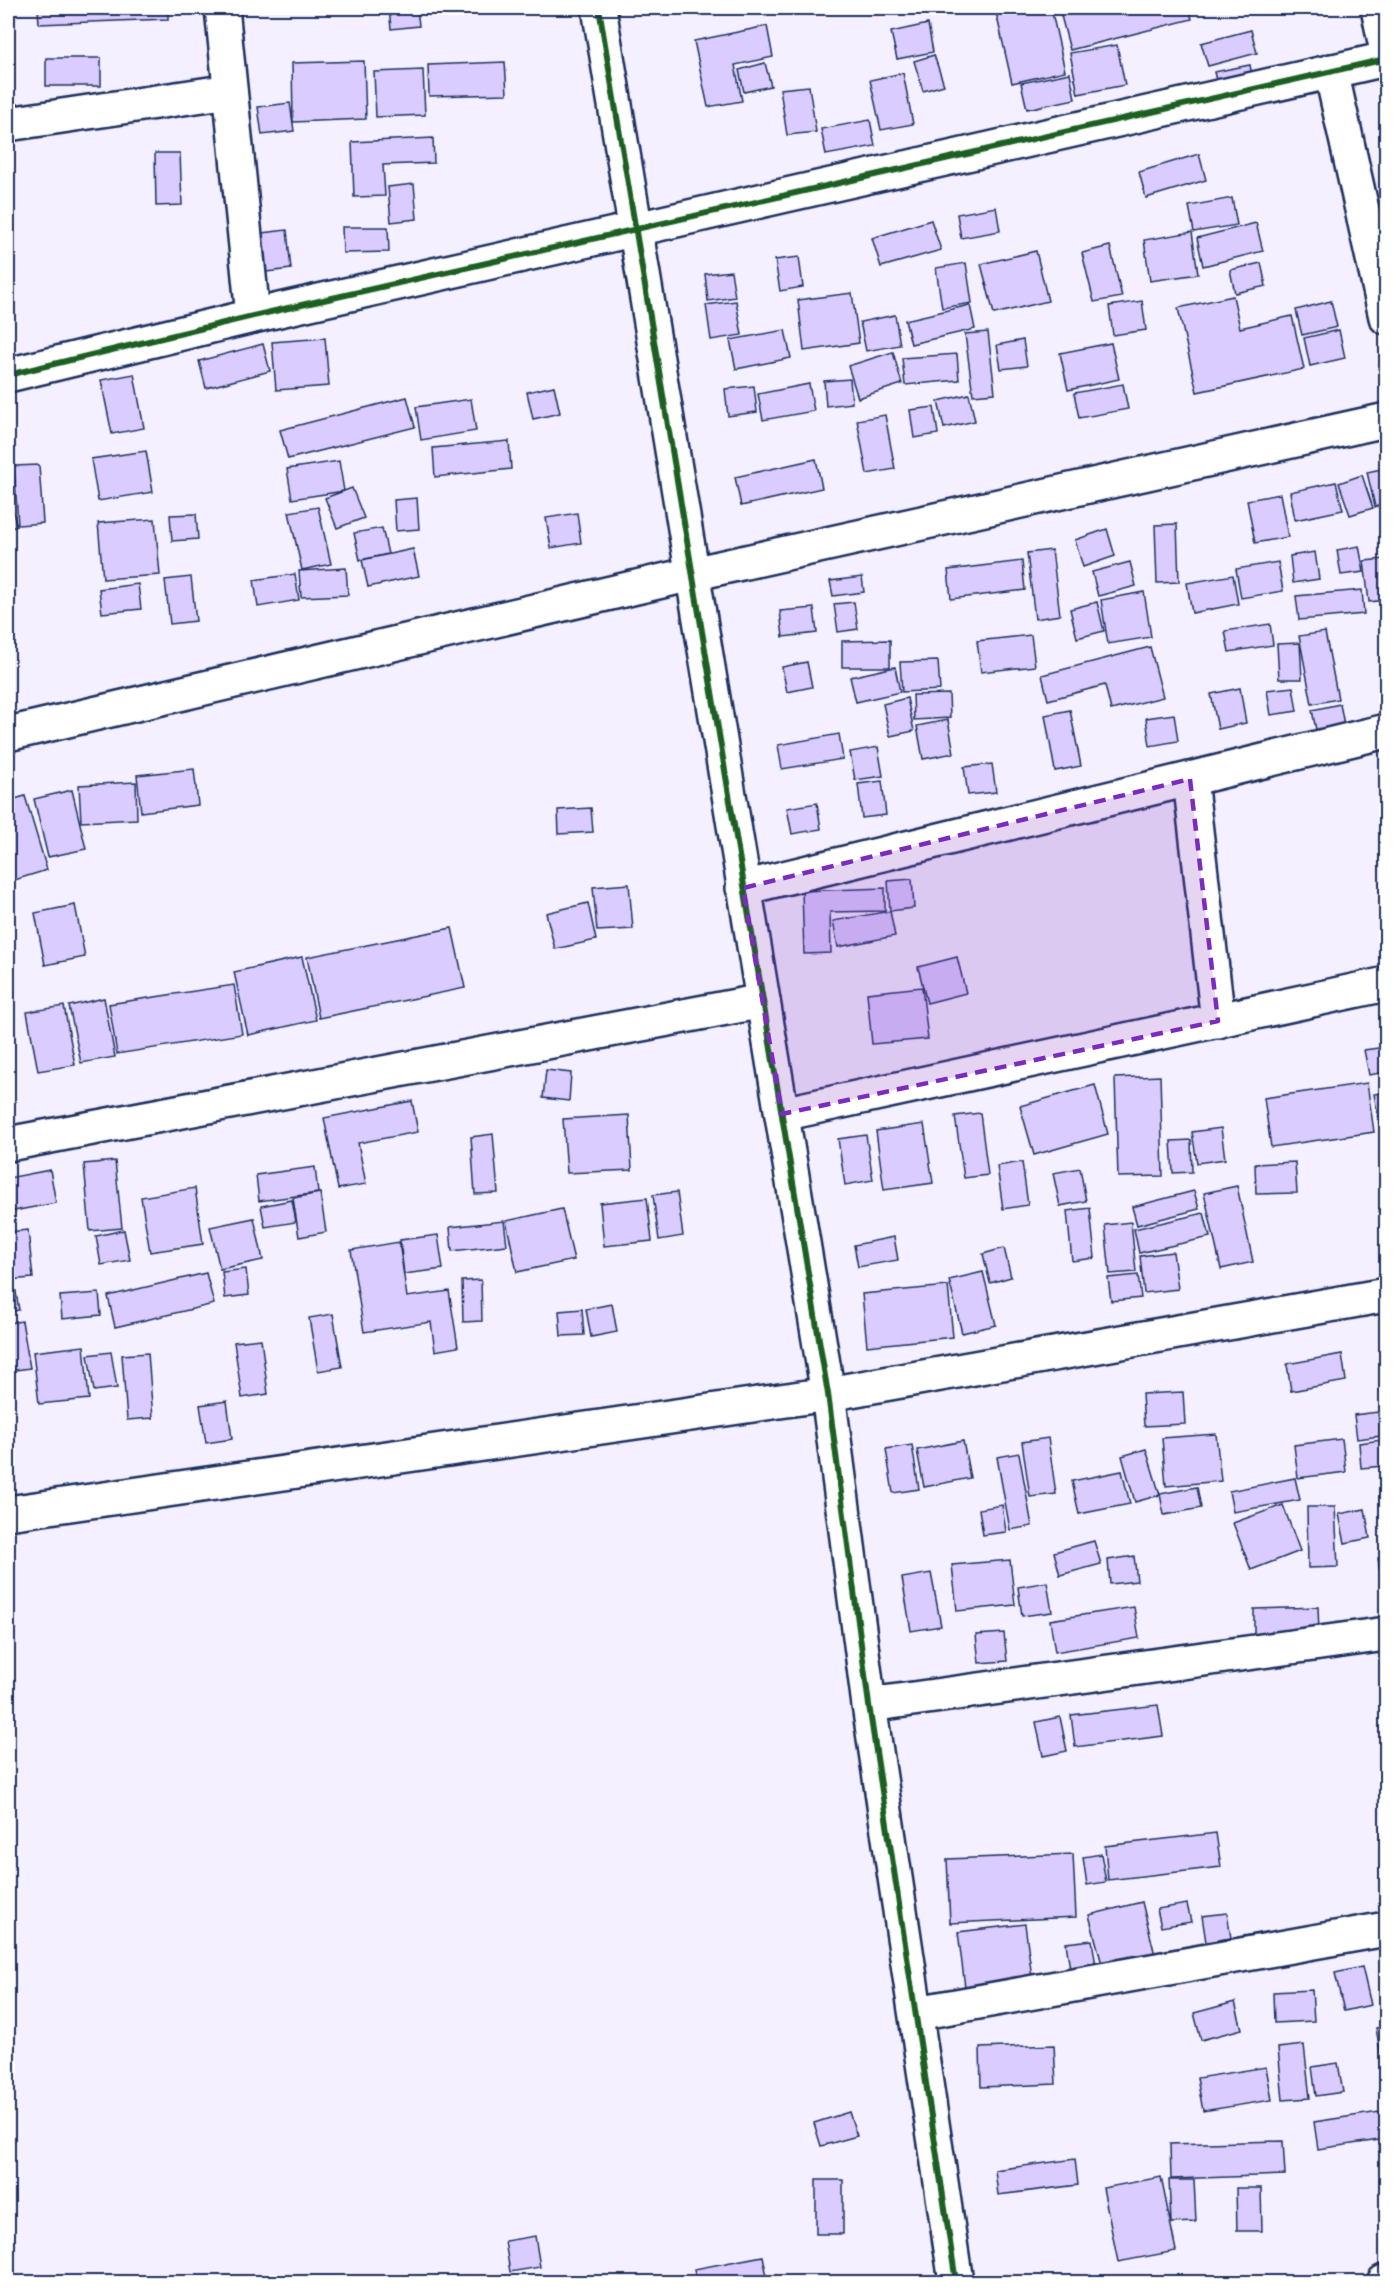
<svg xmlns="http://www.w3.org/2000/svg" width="1394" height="2290" font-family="Kalam,sans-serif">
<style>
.building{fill:#daccfe;stroke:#1b2f5e;stroke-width:1.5}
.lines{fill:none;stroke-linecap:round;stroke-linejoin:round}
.minor-casing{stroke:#1b2f5e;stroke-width:38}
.tertiary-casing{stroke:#1b2f5e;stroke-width:38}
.minor{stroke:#fff;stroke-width:33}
.tertiary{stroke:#fff;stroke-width:33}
.cycleway-casing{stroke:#fff;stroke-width:10}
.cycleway{stroke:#1b5e20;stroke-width:6}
.marked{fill:#7b2cbf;fill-opacity:0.2;stroke:#7b2cbf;stroke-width:4.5;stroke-dasharray:12 8;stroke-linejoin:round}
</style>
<rect width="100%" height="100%" fill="#f4f0ff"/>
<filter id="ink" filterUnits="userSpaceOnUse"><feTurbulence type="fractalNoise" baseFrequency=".0167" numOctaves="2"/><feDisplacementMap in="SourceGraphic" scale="12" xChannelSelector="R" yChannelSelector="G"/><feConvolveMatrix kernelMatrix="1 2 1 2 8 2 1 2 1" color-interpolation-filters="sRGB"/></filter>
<g filter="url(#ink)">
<g class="building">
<polygon points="8,8 11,8 14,30 8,31"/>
<polygon points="38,8 168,8 168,19 39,24"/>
<polygon points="389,8 417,8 419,26 391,29"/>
<polygon points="995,8 1051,8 1065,71 1012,83"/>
<polygon points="1059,8 1189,8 1192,19 1070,50"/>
<polygon points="928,24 933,52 897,59 891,32"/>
<polygon points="767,26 773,57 735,65 742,101 708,107 694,41"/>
<polygon points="1251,30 1257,53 1208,66 1201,43"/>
<polygon points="1117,45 1125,85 1078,94 1070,53"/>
<polygon points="934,55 944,85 923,91 914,61"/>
<rect x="46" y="58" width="55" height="28"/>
<polygon points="364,61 366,119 293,122 292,63"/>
<polygon points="505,62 507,94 429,96 428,65"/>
<polygon points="765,63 771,86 744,92 739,70"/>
<polygon points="1250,65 1253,81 1218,88 1214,72"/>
<polygon points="423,70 425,115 376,117 374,72"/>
<polygon points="903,73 913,124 881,130 870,80"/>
<polygon points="1070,73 1075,99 1027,109 1021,83"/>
<polygon points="809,86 816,132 787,135 780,89"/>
<polygon points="290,103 294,131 262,135 258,107"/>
<polygon points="870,120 875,146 826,155 821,129"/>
<polygon points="433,138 434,163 383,165 385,196 354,197 352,142"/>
<polygon points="155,153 180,153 182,205 156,206"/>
<polygon points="1199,154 1206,180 1146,198 1139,172"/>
<polygon points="414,184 417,219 391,222 388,187"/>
<polygon points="1386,193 1386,217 1383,217 1381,194"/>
<polygon points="1232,198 1237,225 1194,232 1189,206"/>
<polygon points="996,207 1000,231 961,238 957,214"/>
<polygon points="931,220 941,250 881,267 872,238"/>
<polygon points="1256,223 1263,251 1203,266 1197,238"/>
<polygon points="342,227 388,227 389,252 343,253"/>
<polygon points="287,230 291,269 258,273 253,234"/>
<polygon points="1192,232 1198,274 1150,281 1144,240"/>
<polygon points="1110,246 1122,297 1094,302 1082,253"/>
<polygon points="1036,251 1048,301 994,314 981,264"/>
<polygon points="799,257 803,287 780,291 775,260"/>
<polygon points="966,263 972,303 942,308 936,268"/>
<polygon points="1261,263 1266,286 1235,293 1230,270"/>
<polygon points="731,271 735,297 708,301 705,274"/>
<polygon points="852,293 859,343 804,351 798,300"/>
<polygon points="1233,296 1240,328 1292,316 1304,369 1197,392 1178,308"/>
<polygon points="736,301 742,335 711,340 706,305"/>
<polygon points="1142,301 1146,330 1113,335 1109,306"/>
<polygon points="1331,301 1337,327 1302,335 1296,310"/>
<polygon points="970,305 975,329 911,344 905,320"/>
<polygon points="895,315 900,345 866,351 860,322"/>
<polygon points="785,330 791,358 736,369 730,340"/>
<polygon points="1339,330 1345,358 1310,366 1304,338"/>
<polygon points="988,332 995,393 973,395 965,334"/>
<polygon points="325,338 329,386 276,390 272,342"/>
<polygon points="1023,340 1027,366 1001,369 997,345"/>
<polygon points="1111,343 1119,379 1068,390 1060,353"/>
<polygon points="263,344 270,371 206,388 199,361"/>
<polygon points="893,352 902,384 858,398 848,366"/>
<polygon points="957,354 959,380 905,385 902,358"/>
<polygon points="134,374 144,428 112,434 101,380"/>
<polygon points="850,379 852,403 826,406 824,381"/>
<polygon points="809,384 814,411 763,420 758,394"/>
<polygon points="1123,384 1128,409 1079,418 1074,393"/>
<polygon points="554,386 560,413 533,419 527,392"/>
<polygon points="754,386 757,412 728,416 725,389"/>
<polygon points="969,394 975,421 944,428 938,401"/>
<polygon points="407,397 415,427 288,459 280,430"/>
<polygon points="471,399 476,431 421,440 416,407"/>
<polygon points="934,407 938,434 914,438 910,410"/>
<polygon points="885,415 895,469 867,474 857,420"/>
<polygon points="509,441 511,469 435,477 433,448"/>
<polygon points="146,451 153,492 98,501 91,459"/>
<polygon points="816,459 822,488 741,506 735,477"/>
<polygon points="339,461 344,491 292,499 287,469"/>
<polygon points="39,465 43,523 18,525 14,466"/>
<polygon points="1386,468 1386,504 1375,507 1367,472"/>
<polygon points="1362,475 1373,508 1350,515 1339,483"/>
<polygon points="1336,482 1343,510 1295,520 1290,492"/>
<polygon points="352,488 364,518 337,528 325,498"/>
<polygon points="1280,494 1288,537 1255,543 1247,500"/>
<polygon points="8,498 17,526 8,529"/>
<polygon points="417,498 419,529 396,531 394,500"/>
<polygon points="318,507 331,564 302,570 289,512"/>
<polygon points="577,513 581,543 551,548 546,518"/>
<polygon points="196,514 198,539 172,541 170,515"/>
<polygon points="155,519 160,575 103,579 98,523"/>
<polygon points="1177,524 1179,582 1157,583 1155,525"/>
<polygon points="382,528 388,554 360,560 354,533"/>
<polygon points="1107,529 1115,556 1083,567 1075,540"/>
<polygon points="1359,546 1364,572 1341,575 1337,550"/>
<polygon points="413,549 419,576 368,587 362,560"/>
<polygon points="1052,550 1060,615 1035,619 1027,553"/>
<polygon points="1315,552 1319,579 1293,583 1290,556"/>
<polygon points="1386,559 1386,600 1369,602 1364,561"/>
<polygon points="1022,561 1025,590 951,599 948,570"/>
<polygon points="1130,562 1136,586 1098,596 1092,572"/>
<polygon points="1278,562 1283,591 1241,598 1236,569"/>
<polygon points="346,568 348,595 301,597 299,571"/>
<polygon points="295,574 299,600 258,607 254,580"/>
<polygon points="1233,575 1238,604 1192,613 1187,583"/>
<polygon points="191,577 196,621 170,624 165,580"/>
<polygon points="862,577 864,592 833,596 830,581"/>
<polygon points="138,584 141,609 102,613 99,589"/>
<polygon points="1362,590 1364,614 1299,620 1296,596"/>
<polygon points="1144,592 1151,637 1108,644 1101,600"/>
<polygon points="854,602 858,629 838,632 834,604"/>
<polygon points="1097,602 1104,631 1077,638 1070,609"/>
<polygon points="814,608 817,633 783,637 780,611"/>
<polygon points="1270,624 1273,645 1229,652 1225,631"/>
<polygon points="1325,632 1338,699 1312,704 1299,636"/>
<polygon points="1031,635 1035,666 981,672 977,641"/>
<polygon points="890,640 890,667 842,667 842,641"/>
<polygon points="1300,643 1302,679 1279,679 1277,644"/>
<polygon points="1150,647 1163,697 1111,710 1105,685 1048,700 1042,675"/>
<polygon points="938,661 940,690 902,692 900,662"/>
<polygon points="807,662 812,687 787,692 782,667"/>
<polygon points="895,667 900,692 856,702 850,677"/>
<polygon points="1293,687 1297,711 1271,715 1267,690"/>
<polygon points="1240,688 1246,723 1218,729 1211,694"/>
<polygon points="949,694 950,718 914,720 913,695"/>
<polygon points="907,698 914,731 890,736 883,704"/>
<polygon points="1340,704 1346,735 1318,740 1312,710"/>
<polygon points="1070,710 1081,766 1055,771 1045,715"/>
<polygon points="1174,714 1178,741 1150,746 1146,718"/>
<polygon points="948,720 954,753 923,759 917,726"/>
<polygon points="839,734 843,759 782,769 778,745"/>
<polygon points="878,747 883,776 855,780 850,752"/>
<polygon points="992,764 996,792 968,795 964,767"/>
<polygon points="194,769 198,805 141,812 137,775"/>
<polygon points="882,781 886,815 862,818 858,784"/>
<polygon points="136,782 137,819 81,822 79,785"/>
<polygon points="72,790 86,849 48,857 34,799"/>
<polygon points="25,796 47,870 8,882 8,801"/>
<polygon points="817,803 821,829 792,834 787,808"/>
<polygon points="591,808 593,832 559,834 558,810"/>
<polygon points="912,879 914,908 890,911 888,881"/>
<polygon points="629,884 633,929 597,931 593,887"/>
<polygon points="885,888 885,911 830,912 831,953 804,954 802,891"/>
<polygon points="588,903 596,940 555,949 546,913"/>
<polygon points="75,905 85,957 45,965 35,913"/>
<polygon points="890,911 895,936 838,947 833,921"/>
<polygon points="452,928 465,988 319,1018 307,957"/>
<polygon points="302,957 316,1020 248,1035 234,972"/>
<polygon points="957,957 966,993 927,1003 918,967"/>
<polygon points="234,985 242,1034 117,1054 109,1004"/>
<polygon points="922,987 928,1039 872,1044 867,993"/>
<polygon points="1386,997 1386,1025 1384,1025 1380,998"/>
<polygon points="104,998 115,1057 81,1063 69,1006"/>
<polygon points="64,1006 75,1065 38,1071 27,1012"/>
<polygon points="1386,1047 1386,1072 1369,1075 1364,1050"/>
<polygon points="546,1070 571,1073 569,1101 543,1098"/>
<polygon points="1160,1076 1163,1176 1118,1177 1115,1078"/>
<polygon points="1367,1083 1374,1132 1271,1147 1264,1098"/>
<polygon points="1095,1085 1108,1134 1034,1155 1020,1106"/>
<polygon points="1386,1092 1386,1136 1382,1137 1374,1094"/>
<polygon points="412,1101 418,1132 358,1143 366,1184 338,1189 324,1118"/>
<polygon points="980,1113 988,1175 964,1178 955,1116"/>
<polygon points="629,1115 632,1170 567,1173 563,1119"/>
<polygon points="924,1124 933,1183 884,1190 876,1131"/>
<polygon points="1221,1128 1225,1159 1197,1163 1192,1132"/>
<polygon points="493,1134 498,1193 475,1194 471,1137"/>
<polygon points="866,1135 873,1180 845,1185 838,1139"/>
<polygon points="1191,1140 1192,1172 1173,1173 1171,1141"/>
<polygon points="115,1161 122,1228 90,1231 84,1164"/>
<polygon points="1022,1162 1028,1205 1003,1209 997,1166"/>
<polygon points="1295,1162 1297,1193 1256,1194 1255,1164"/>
<polygon points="315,1167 318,1193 259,1201 256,1175"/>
<polygon points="1080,1168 1086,1201 1060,1206 1053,1173"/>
<polygon points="50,1170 56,1203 8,1212 8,1178"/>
<polygon points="1237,1186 1253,1262 1221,1269 1204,1193"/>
<polygon points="195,1188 203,1244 150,1252 141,1197"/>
<polygon points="1194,1191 1199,1209 1137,1225 1132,1207"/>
<polygon points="677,1192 683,1236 659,1240 653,1195"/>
<polygon points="320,1193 326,1232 299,1237 293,1198"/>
<polygon points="647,1198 652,1241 604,1246 600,1203"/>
<polygon points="292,1200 296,1222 265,1227 261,1206"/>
<polygon points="1090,1208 1095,1258 1072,1261 1067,1211"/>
<polygon points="562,1209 574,1260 517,1272 506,1221"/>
<polygon points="1204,1213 1210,1237 1139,1253 1134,1229"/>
<polygon points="254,1218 263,1260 220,1269 210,1227"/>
<polygon points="504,1221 507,1245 452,1251 450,1227"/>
<polygon points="1131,1222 1136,1272 1110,1274 1105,1225"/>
<polygon points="28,1230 33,1278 8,1280 8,1232"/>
<polygon points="124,1230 130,1260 101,1265 96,1236"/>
<polygon points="438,1235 443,1269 404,1274 400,1240"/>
<polygon points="894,1237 898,1260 858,1267 854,1245"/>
<polygon points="399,1242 407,1297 449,1291 458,1347 435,1351 431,1322 364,1332 351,1250"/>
<polygon points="1004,1248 1011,1277 990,1283 983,1254"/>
<polygon points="1173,1252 1178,1289 1144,1293 1140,1256"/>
<polygon points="246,1269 249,1295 225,1298 222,1272"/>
<polygon points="983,1272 996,1325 962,1333 949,1280"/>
<polygon points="206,1273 214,1304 115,1327 108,1296"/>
<polygon points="1138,1275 1141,1298 1111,1301 1108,1278"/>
<polygon points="481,1280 482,1321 463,1322 462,1281"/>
<polygon points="14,1281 19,1310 8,1312 8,1282"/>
<polygon points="948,1286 953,1337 867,1346 862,1294"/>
<polygon points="99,1293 101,1315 62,1319 60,1296"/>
<polygon points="612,1304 617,1332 591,1337 586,1309"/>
<polygon points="582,1309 584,1335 561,1336 559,1311"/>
<polygon points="333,1314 342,1367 318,1371 309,1318"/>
<polygon points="22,1321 30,1368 8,1371 8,1323"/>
<polygon points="261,1339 268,1394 242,1398 234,1342"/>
<polygon points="84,1346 89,1399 39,1404 33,1352"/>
<polygon points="111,1352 117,1388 94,1391 88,1355"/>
<polygon points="148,1353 153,1418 127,1420 122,1355"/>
<polygon points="1342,1354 1346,1381 1291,1391 1287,1364"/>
<polygon points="1183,1392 1185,1424 1144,1426 1142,1394"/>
<polygon points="227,1401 232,1439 206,1443 200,1405"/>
<polygon points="1378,1412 1381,1436 1357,1439 1354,1415"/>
<polygon points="1216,1434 1221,1481 1166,1486 1162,1438"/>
<polygon points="1048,1438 1056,1494 1030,1497 1022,1442"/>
<polygon points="1342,1439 1346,1472 1298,1478 1294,1445"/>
<polygon points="1382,1440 1384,1466 1361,1468 1359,1443"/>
<polygon points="963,1441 970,1478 924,1487 917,1450"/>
<polygon points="912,1445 919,1489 893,1493 886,1449"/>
<polygon points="1146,1449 1160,1495 1135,1502 1122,1456"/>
<polygon points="1019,1453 1032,1526 1010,1530 997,1457"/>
<polygon points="1122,1471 1130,1504 1079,1514 1072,1481"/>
<polygon points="1295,1478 1300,1500 1233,1512 1229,1491"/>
<polygon points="1197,1487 1201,1508 1164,1515 1160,1494"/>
<polygon points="1002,1505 1006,1532 983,1535 979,1509"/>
<polygon points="1283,1505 1300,1551 1251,1570 1233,1523"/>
<polygon points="1307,1507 1335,1507 1338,1567 1308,1568"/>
<polygon points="1365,1509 1370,1538 1345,1543 1339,1514"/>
<polygon points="1094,1541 1101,1564 1060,1575 1054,1552"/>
<polygon points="1134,1556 1137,1581 1110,1584 1108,1560"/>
<polygon points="1386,1556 1386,1587 1382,1587 1378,1558"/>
<polygon points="1010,1560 1015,1605 957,1611 952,1565"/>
<polygon points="931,1573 941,1626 911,1631 902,1578"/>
<polygon points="1047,1582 1052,1612 1022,1616 1018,1587"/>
<polygon points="1134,1607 1139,1638 1055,1652 1050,1620"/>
<polygon points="1318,1607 1319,1633 1254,1635 1254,1609"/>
<polygon points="1004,1633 1007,1661 979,1663 976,1635"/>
<polygon points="1158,1705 1163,1736 1075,1747 1071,1715"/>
<polygon points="1060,1717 1067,1751 1043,1756 1036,1722"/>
<polygon points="1216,1833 1221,1867 1108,1880 1105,1846"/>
<polygon points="1073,1854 1076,1917 950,1923 947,1859"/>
<polygon points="1101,1854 1106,1882 1087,1885 1083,1857"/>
<polygon points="1142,1902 1155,1955 1103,1968 1089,1915"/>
<polygon points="1187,1904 1191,1922 1161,1927 1157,1909"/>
<polygon points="1227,1913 1231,1938 1206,1942 1202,1916"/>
<polygon points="1025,1924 1032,1978 965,1987 958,1932"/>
<polygon points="1092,1940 1096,1966 1070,1969 1066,1943"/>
<polygon points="1362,1967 1371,2005 1344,2011 1335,1973"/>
<polygon points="1312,1990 1314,2021 1274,2023 1273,1992"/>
<polygon points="1235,2002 1242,2029 1201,2040 1194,2013"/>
<polygon points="1386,2027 1386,2080 1385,2080 1376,2028"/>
<polygon points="1054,2045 1056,2084 981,2087 980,2048"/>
<polygon points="1304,2045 1310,2098 1283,2100 1278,2048"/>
<polygon points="1338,2063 1343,2092 1316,2096 1312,2067"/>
<polygon points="1266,2067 1272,2100 1203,2111 1197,2078"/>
<polygon points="1386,2111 1386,2139 1318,2149 1314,2122"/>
<polygon points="849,2112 857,2136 821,2146 814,2123"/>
<polygon points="1283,2141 1285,2175 1171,2179 1170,2144"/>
<polygon points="1075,2159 1078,2185 998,2195 995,2170"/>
<polygon points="1161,2177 1176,2251 1118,2262 1103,2188"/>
<rect x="816" y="2180" width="27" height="54"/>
<polygon points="1169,2180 1194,2180 1196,2222 1171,2223"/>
<polygon points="1236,2188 1261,2188 1262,2231 1237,2231"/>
<polygon points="535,2236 540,2267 510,2272 505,2241"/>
<polygon points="763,2256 768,2282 696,2282 694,2269"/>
</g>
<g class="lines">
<defs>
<g id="minor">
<polyline points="222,8 253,316"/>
<polyline points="1378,8 1386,47"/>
<polyline points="1331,71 1386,317"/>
<polyline points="8,124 230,91"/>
<polyline points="8,375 253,316 1386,59"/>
<polyline points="8,734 692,574"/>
<polyline points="1190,779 1218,1021"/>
<polyline points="743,888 1386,731"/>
<polyline points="782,1114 1386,984"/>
<polyline points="8,1144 763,1001"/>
<polyline points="8,1513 828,1394 1386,1295"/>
<polyline points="869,1705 1386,1634"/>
<polyline points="917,2013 1386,1929"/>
</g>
<g id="tertiary">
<polyline points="599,8 828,1394 869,1705 956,2282"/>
<polyline points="692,574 1386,420"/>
<polyline points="1384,2282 1386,2282"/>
</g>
</defs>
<use href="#minor" class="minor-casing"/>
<use href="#tertiary" class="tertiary-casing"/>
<use href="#minor" class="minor"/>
<use href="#tertiary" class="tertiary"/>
<defs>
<g id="cycleway">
<polyline points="599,8 828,1394 869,1705 956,2282"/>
<polyline points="8,375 253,316 1386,59"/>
</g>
</defs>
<use href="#cycleway" class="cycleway-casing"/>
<use href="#cycleway" class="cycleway"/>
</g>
</g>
<path class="marked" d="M1190,779L1218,1021L782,1114L743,888Z"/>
<rect width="1394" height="2290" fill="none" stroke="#fff" stroke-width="30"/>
<rect x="15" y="15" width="1364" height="2260" fill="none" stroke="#1b2f5e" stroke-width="2" filter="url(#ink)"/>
</svg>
